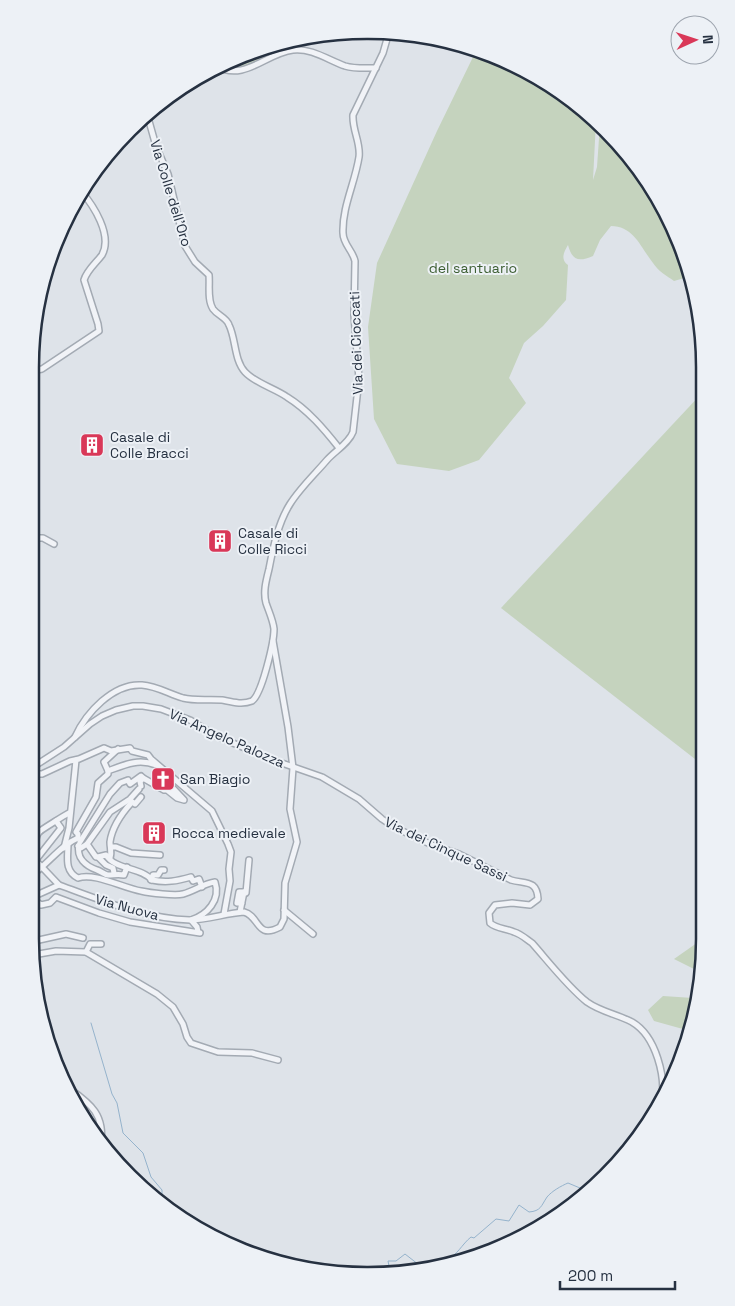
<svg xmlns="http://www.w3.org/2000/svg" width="735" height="1306" font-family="'Space Grotesk',sans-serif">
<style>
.green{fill:#c5d3be}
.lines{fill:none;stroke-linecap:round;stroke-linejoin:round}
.stream{stroke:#95b3cc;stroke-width:1}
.minor-casing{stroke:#a3aab3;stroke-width:8}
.minor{stroke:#f1f3f7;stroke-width:5}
.labels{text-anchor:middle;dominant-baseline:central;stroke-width:4;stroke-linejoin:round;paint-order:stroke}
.street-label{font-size:14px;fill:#263141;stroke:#edf1f6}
.park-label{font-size:14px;fill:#3c5e32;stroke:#edf1f6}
.poi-label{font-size:14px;fill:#263141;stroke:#edf1f6;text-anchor:start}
.rim{fill:none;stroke:#263141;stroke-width:2.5}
</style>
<rect width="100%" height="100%" fill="#dee3e9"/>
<g class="green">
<path d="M467,46L476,48L536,75L596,121L593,180L597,167L600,124L606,129L648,180L687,259L691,276L674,281C667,276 658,271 653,263C641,248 634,226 611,226L600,240L593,256C577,263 572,259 568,245C564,252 560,259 568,265L566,300L543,326L524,343L509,378L526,403L479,460L449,471L397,464L374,419L368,327L377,263L437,131L473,57L467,51Z"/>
<path d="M262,48L266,56C252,63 236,73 221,64Z"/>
<polygon points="702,393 704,766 501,608"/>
<polygon points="704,938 704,960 702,973 674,959"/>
<polygon points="698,993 690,1031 654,1021 648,1010 663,996 693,998"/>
</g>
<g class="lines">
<g class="stream">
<polyline points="91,1023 112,1094 117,1103 123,1133 143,1153 151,1177 162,1190 162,1202"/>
<path d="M426,1267C430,1265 434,1261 437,1260C441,1259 442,1261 446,1260C457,1256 462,1244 471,1237L474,1238L496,1219L509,1221L519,1205L529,1212C541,1211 541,1206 547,1197C552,1191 561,1186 568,1183L580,1188L594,1187"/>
<polyline points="373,1274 384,1270 389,1266 388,1261 396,1261 405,1254 423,1268"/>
</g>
<defs>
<g id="minor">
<path d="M216,66C245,82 266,53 293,50C312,48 328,60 345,66C355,69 366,68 376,68"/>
<path d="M147,114L156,146L168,174L185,246L195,262L209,275C210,285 207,300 213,309C218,316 226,317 229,325C236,339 234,360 245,372C255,383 274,388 287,397C308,410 324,429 339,448"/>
<path d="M31,368L37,370L42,369L99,331L98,324L84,280C87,270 96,263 102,255C113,235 93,205 81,191"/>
<polyline points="30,538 43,538 54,544"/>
<path d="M75,737C86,713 113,683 142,685C157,686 169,694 183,698C195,701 209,699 222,700C232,702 242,705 252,701C262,694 274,642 274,629C273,620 269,612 266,603C263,592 266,581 269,569C273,548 278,523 290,504C300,488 315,474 327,460C335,451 349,443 353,432L359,379L354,315L355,261C353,251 343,244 343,233C342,207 355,183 359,157C361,143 352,130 353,115L383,53L389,32"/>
<path d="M30,769L64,747L90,724L102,716L116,710L133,706H143L161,709L190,720L216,736L276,761L322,777L359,799L382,819L394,827L432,845L459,854L511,880C526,884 537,880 538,899L530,905L512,903L495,905L489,913L490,923C497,929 505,928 514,932C521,934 526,939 532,943C548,961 568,987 587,1002C601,1012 617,1014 632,1022C656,1036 667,1078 661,1104"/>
<polyline points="108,771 104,762 118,749"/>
<polyline points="30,774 42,774 70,761 79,759 104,748 111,751 130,748 132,751 148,755 151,759 212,811 228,844 231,852 229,869 230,881 224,914"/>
<polyline points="143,778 164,790 167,790 177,798 184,800 169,784 171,777 169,776"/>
<polyline points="131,801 135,804 141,797"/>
<polyline points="30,830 40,831"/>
<polyline points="80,842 110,794 120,783 128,780 130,784 141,776 143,778 140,782 141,786"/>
<path d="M68,844C68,857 64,871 78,878C94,872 123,888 141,891C150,893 175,896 183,894C194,891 205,883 215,882C221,900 207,915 191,920L197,927L198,932"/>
<polyline points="87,844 96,857 98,857 106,865 113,868 114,873"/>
<path d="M79,845C76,858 86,866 97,870C101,871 104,875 108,875C114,875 118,874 124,875L127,867"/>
<polyline points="78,846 81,848 87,844 110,812 130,799 139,789"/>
<polyline points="111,847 116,847 131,853 160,855"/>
<polyline points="64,848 69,828 76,760"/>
<path d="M98,857L106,855C115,870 141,867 152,880C166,883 177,881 191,877L193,881L199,879L202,887"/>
<path d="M110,858C112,852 110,848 110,842C112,827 122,813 132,802"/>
<path d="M32,859C34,851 34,839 39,832C41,830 65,815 69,813"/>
<polyline points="35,861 61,828 56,821"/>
<polyline points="39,864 59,885"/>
<path d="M30,876C47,866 59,846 78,838V834L76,832L96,797L98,783L108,774V771C124,765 138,758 156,765"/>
<polyline points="151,880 153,875 158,875 161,870 164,870"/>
<polyline points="30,889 37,902 41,905 50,903 56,897 99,913 130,922 200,933"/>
<polyline points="244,892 246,893 249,860"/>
<path d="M30,898L59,885C101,900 145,919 190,920C208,920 226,913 244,912C260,916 256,940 280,927L284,919L285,883L297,842L290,809L293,768L288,727L273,641"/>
<polyline points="284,910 313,934"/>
<polyline points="240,912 244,892 239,892 237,903 242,903"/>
<polyline points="30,942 66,934 83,938"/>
<polyline points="86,952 90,944 101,944"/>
<polyline points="33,955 56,951 86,952 157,994 173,1007 183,1024 187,1037 191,1043 218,1052 252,1053 278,1060"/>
<polyline points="46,1034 47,1043"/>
<path d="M70,1089C91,1104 105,1115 101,1145"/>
</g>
</defs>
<use href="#minor" class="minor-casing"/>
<use href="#minor" class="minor"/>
</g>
<defs>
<symbol id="building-square" viewBox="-11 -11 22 22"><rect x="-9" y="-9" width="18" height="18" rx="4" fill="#d93858" stroke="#edf1f6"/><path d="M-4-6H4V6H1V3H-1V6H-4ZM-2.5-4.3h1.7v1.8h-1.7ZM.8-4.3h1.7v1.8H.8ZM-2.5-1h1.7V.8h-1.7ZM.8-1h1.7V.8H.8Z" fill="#fff"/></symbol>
<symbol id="church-square" viewBox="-11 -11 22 22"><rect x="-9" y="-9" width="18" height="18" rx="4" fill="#d93858" stroke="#edf1f6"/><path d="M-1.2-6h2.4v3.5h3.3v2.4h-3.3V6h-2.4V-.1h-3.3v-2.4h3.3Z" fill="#fff"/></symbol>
</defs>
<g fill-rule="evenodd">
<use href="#building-square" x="78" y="431" width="28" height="28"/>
<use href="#building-square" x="206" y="527" width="28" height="28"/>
<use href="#church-square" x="149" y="765" width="28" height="28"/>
<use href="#building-square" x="140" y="819" width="28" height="28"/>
</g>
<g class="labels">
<g class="street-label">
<text transform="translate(171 193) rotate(73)">Via Colle dell'Oro</text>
<text transform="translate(356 343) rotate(-92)">Via dei Cioccati</text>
<text transform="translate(227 738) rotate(24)">Via Angelo Palozza</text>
<text transform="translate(446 849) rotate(25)">Via dei Cinque Sassi</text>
<text transform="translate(127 907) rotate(15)">Via Nuova</text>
</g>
<g class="park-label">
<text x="473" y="268">del santuario</text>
</g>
<g class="poi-label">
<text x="110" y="437">Casale di<tspan x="110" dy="16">Colle Bracci</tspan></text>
<text x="238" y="533">Casale di<tspan x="238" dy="16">Colle Ricci</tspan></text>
<text x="180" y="779">San Biagio</text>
<text x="172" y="833">Rocca medievale</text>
</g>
</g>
<path d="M0 0H735V1306H0ZM367 39H368A328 328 0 0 1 696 367V939A328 328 0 0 1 368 1267H367A328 328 0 0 1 39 939V367A328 328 0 0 1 367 39Z" fill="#edf1f6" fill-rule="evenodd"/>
<path class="rim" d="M367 39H368A328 328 0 0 1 696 367V939A328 328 0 0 1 368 1267H367A328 328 0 0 1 39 939V367A328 328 0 0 1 367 39Z"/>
<g transform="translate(695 40) rotate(87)"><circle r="24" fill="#edf1f6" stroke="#9da4ae"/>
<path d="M0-4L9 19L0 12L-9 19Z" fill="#d93858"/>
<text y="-8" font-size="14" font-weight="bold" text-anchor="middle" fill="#263141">N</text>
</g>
<path d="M560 1281v8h115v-8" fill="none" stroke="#263141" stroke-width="2.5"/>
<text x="568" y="1281" font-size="15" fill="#263141" stroke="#edf1f6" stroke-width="4" paint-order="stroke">200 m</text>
</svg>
